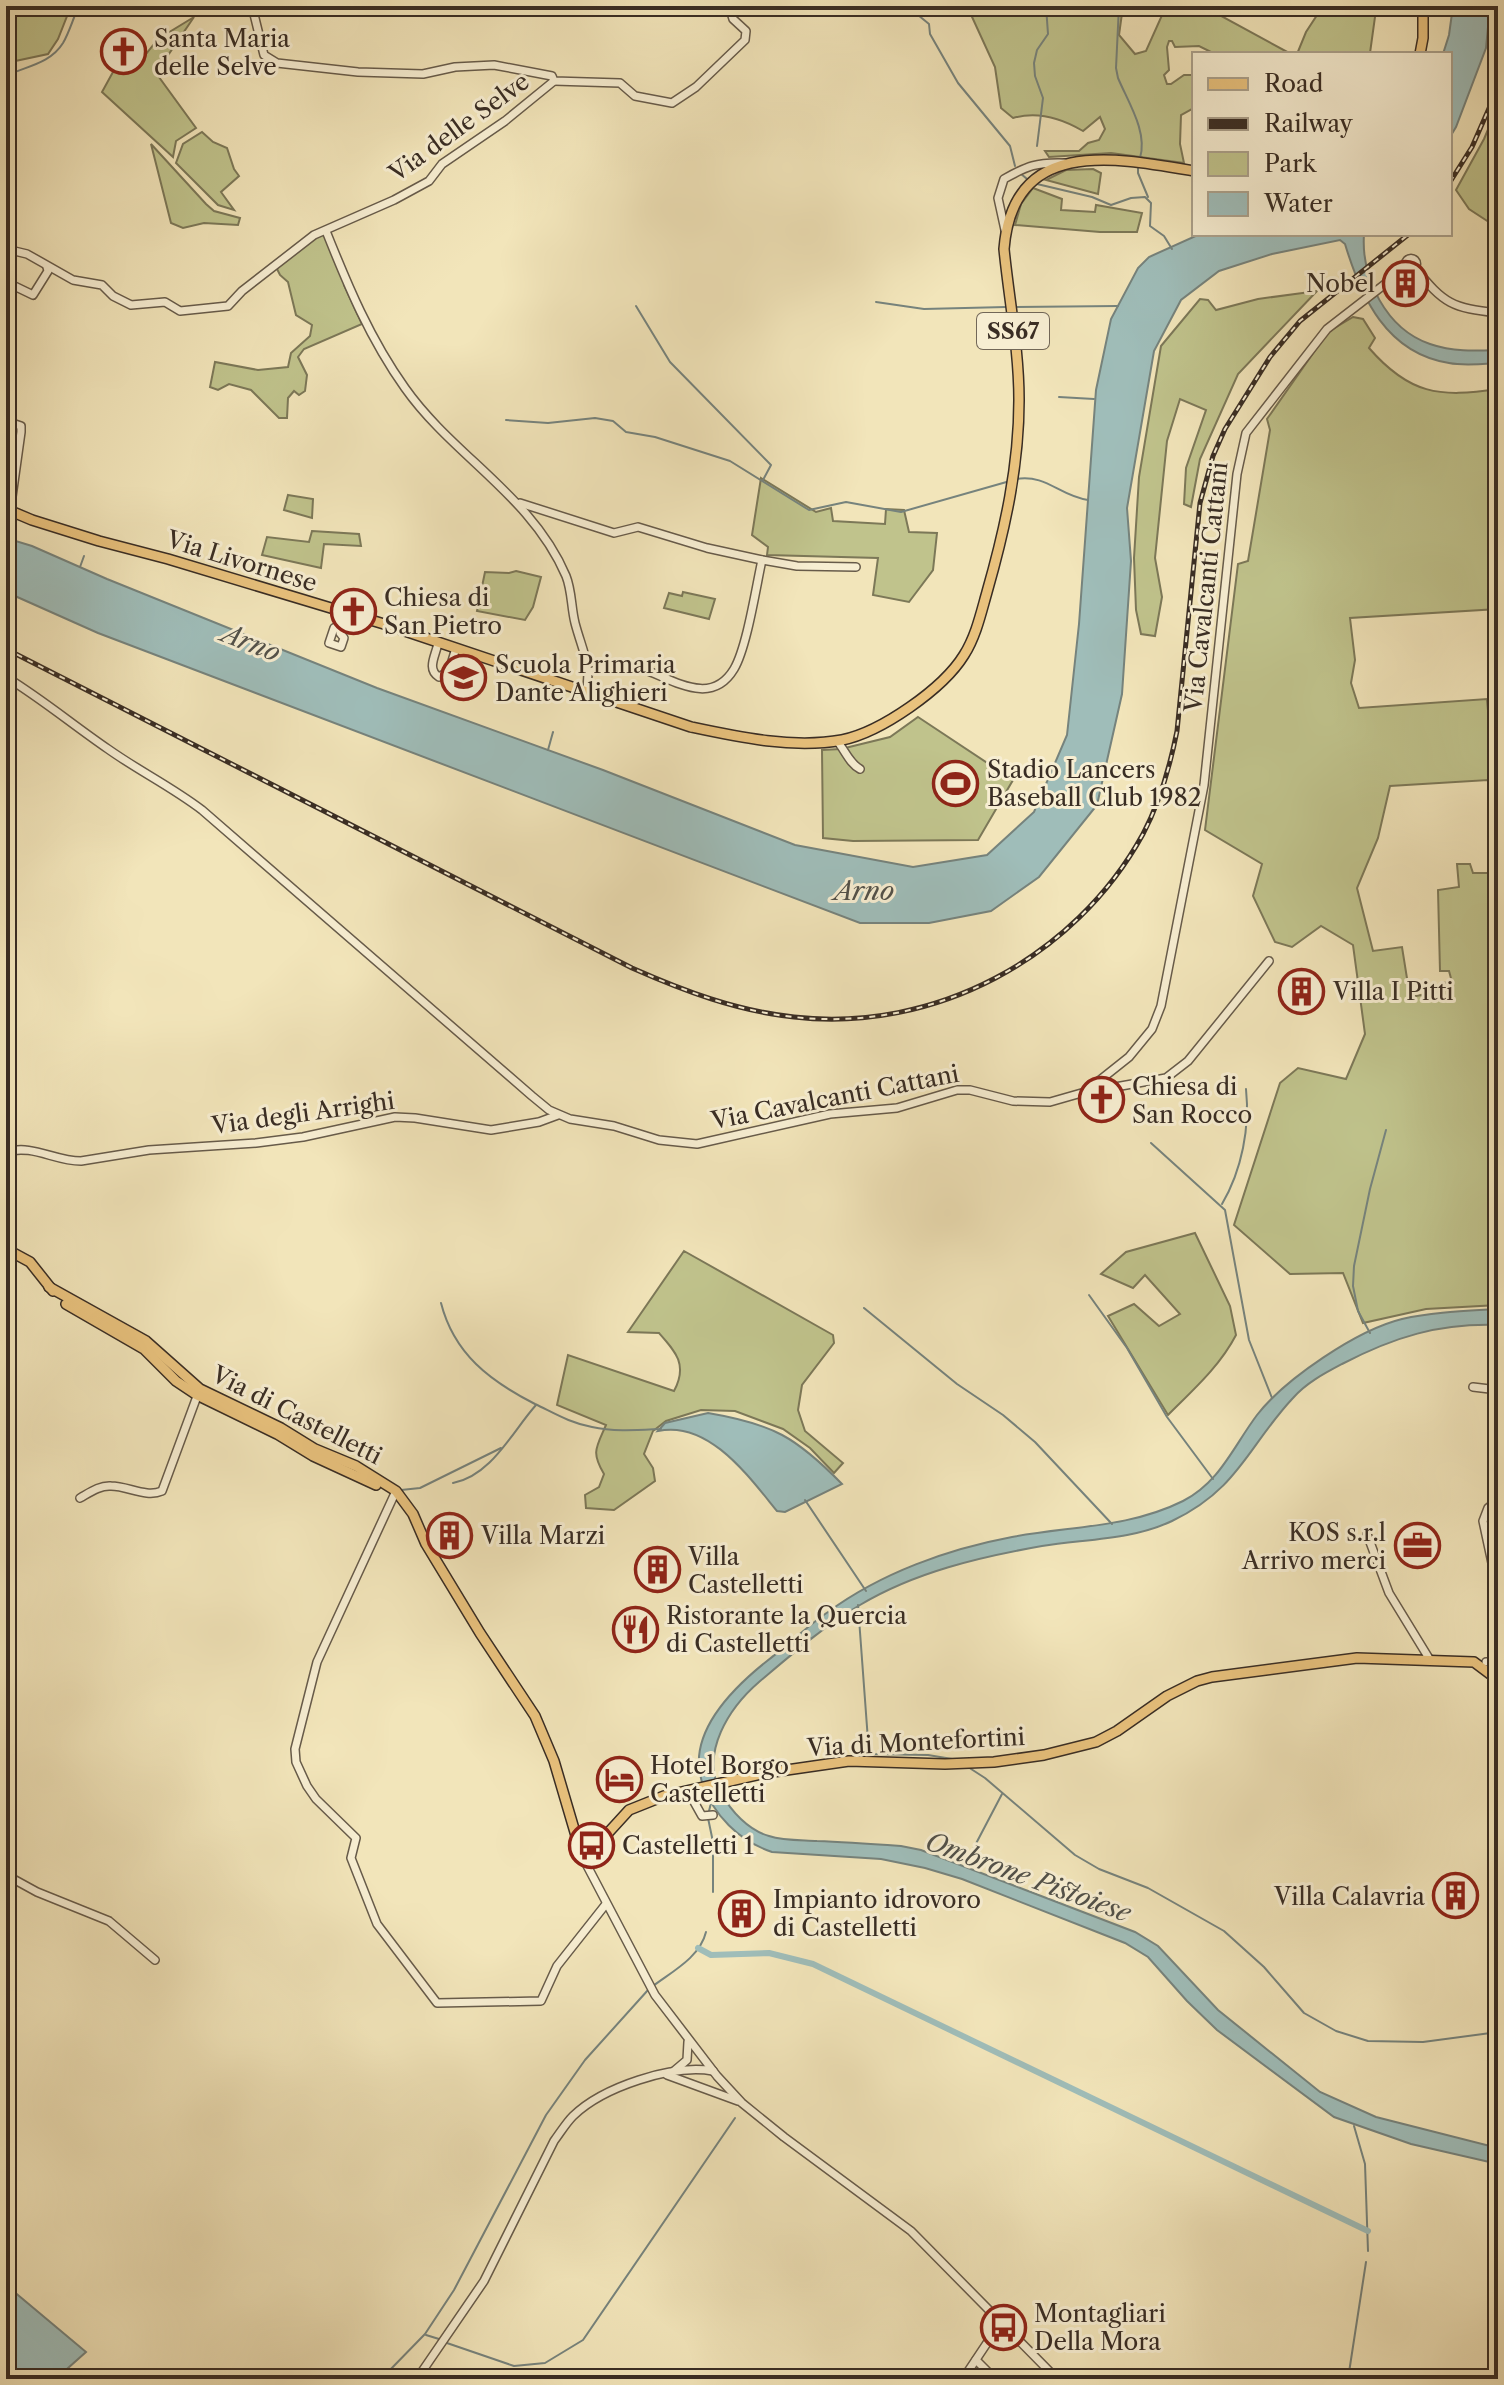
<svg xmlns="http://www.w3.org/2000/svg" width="1504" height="2385" font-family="'Libre Caslon Text',serif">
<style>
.green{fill:#c0c38c;stroke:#7c7858;stroke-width:2;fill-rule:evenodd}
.water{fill:#9fbdb9;stroke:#76837d;stroke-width:2}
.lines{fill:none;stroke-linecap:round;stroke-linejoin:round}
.stream{stroke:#76837d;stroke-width:2}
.canal{stroke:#9fbdb9;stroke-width:6}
.minor-casing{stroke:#675b4a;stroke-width:10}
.major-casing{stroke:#392d24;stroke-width:12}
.minor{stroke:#f7eed2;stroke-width:7}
.major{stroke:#e9c27d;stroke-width:9}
.rail-casing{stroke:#392d24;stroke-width:5}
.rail{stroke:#f7eed2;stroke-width:2;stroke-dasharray:6;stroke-linecap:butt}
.labels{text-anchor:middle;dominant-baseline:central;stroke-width:6;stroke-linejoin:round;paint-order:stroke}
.shield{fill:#f7eed2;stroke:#726758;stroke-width:2}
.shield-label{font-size:22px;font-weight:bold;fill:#392d24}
.poi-label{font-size:24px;fill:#392d24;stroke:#f7eed2;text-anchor:start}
.street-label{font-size:24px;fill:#392d24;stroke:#f7eed2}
.water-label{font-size:26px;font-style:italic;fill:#525149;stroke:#f7eed2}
</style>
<rect width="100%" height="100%" fill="#f2e5ba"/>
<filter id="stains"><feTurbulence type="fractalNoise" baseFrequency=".0025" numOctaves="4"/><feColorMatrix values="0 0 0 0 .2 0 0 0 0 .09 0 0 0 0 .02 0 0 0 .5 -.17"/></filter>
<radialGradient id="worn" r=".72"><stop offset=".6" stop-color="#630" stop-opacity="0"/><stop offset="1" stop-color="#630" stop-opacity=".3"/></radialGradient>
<g class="green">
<polygon points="6,6 71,6 58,39 48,54 6,63"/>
<path d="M967,6H1123L1119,35L1135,54L1146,51L1163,13L1179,6H1203L1291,54H1215L1199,46L1175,47L1172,41H1169L1167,47L1169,70L1164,75L1167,84H1171L1184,75H1194V108L1181,115L1180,144L1184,163L1111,153L1049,157L1045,151H1079L1088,143L1099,140L1105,129L1100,117L1083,131C1061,118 1037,111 1013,118L1001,108L995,67Z"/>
<polygon points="1323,6 1370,6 1375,17 1370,53 1297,54 1306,32"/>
<polygon points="194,17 156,73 196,128 176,141 173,157 102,92 119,61 133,67 137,57 142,59 158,39"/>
<polygon points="1498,106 1498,228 1469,209 1456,190 1484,139"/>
<polygon points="202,132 213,142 227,148 234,169 239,176 221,192 234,210 218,205 176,163 183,144"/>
<polygon points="151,144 206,204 214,211 240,218 238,225 204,223 183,228 171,223"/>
<polygon points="1093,169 1101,173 1098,194 1046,180 1066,170"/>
<polygon points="1033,188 1062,199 1061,210 1095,212 1096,205 1142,213 1137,232 1100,232 1015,225 1021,204"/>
<polygon points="326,231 347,283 344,285 362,324 304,349 298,357 307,375 305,391 299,395 294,391 288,398 287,418 279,418 251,390 229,384 218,390 210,387 215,362 258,370 288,367 291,353 310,336 312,325 296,315 288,282 280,275 275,265 300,244"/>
<polygon points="1317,291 1238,374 1200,459 1191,507 1184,504 1186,468 1206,410 1180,399 1167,441 1155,558 1162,597 1155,636 1141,634 1136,610 1134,558 1139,477 1161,346 1200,299 1208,300 1216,310 1258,299"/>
<path d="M1353,317L1363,319L1375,338L1369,348C1409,394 1439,398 1498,389V609L1350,618L1355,660L1351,683L1359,708L1487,699L1489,722H1498V1305L1426,1309L1363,1323L1343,1273L1290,1274L1234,1225L1280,1083L1298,1068L1346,1079L1365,1034L1353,945L1321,926L1292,947L1275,942L1253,896L1262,864L1205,830L1238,564L1248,561L1270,430L1267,419L1328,332ZM1488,780L1494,873H1473L1470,864H1457L1459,887L1438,890L1440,971H1449L1452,982L1443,983L1444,991L1410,997L1402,947L1373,951L1357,888L1378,838L1390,786Z"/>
<polygon points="761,478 816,512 831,508 833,521 885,524 886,509 904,510 909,532 937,533 933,570 909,602 873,595 878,558 767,555 768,547 752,535"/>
<polygon points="288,495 313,499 312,518 284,510"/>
<polygon points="312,531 359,534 361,546 324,544 321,568 262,555 267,537 309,542"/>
<polygon points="516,571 541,577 533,607 525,620 477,611 485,572 509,573"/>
<polygon points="683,592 715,599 709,619 664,608 669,593 682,596"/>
<polygon points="918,717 1013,780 978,840 853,841 823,838 822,750 841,749 890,737"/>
<path d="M1195,1233L1230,1306L1236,1335C1220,1366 1193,1390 1168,1415L1108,1316L1134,1304L1159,1326L1180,1314L1145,1275L1133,1288L1101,1274L1126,1252Z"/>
<path d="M684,1251L833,1335L834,1343L802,1385L798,1410L805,1431L843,1463L834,1473L810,1448L783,1429L735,1411L701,1410L666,1421L653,1431L644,1454L653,1468L655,1481L614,1510L586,1508L585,1495L599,1487L604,1474C591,1452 596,1448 606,1425L557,1405L568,1355L674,1391C688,1365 676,1352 659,1333L628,1332Z"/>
</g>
<g class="water">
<polygon points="1453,6 1490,6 1486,48 1456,127 1450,137 1450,54 1443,54 1449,35"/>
<path d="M1200,234H1364C1361,278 1386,329 1430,344C1453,352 1474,351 1498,350V363C1482,364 1464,366 1449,363C1386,353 1361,297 1345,244L1340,240L1272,254L1219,271L1181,300L1154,351L1127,508L1131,561L1122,694L1097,805L1039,877L991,911L929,923H860L98,633L6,592V538L32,546L107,579L377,688L603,770L795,845L913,867L987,855L1034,812L1067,735L1079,624L1096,390L1111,319L1138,268L1149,257Z"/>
<path d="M1498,1309V1325C1439,1323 1394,1337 1342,1364C1325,1373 1306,1383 1293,1398C1248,1446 1239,1489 1172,1521C1132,1540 1086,1539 1042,1546C980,1557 915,1572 860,1605C824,1626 791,1655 759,1682C730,1707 699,1753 721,1793C731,1811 748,1830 769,1836C784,1841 802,1840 817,1841C845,1842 873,1844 901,1846L921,1850L1135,1932L1158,1946L1218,2010L1320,2092L1376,2117L1498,2148V2164L1411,2144L1334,2117L1217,2030L1187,2001L1148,1957L1125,1943L962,1879L925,1868L881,1859L772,1852C739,1841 713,1815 702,1782C686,1733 733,1688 767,1661C788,1645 806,1627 828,1612C881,1573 948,1549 1012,1537C1070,1526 1129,1528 1183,1501C1220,1482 1233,1447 1257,1415C1285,1379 1357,1330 1402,1319C1433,1312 1466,1311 1498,1309Z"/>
<path d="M708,1413C773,1424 796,1437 842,1484L785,1512L777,1511C749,1477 709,1420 658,1431L665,1423Z"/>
<polygon points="6,2285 86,2352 67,2369 74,2379 6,2379"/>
</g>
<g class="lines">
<g class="stream">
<polyline points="907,6 929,24 930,34 958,83 1010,146 1015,166"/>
<path d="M1119,6L1116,68L1118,78C1128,102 1148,132 1140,158"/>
<polyline points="753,11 754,6"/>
<path d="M6,76C26,66 50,64 63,43C70,31 73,18 79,6"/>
<polyline points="1037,146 1043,98 1035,76 1034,63 1037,50 1048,34 1046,6"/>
<polyline points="1138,166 1138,173 1148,197"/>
<polyline points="1020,173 1027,179"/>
<polyline points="1037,184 1092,197 1111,205 1131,198 1145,197 1151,203 1150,226 1164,236 1172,249"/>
<polyline points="876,302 924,309 1006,307"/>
<polyline points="636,306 670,362 771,465 763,480"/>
<polyline points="1016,307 1118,306"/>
<polyline points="1059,397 1094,399"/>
<polyline points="506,420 548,423 595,418 613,421 626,432 655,437 730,461 809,510 846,502 901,512 1010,481"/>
<path d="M1016,479C1047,474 1059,496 1088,500"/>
<polyline points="80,567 84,556"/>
<polyline points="548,750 553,732"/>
<polyline points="1151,1143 1225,1210 1249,1340 1272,1398"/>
<path d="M1222,1204C1242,1170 1250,1127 1246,1089"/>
<polyline points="1089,1295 1127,1348 1167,1417 1213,1479"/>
<path d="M441,1303C454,1354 490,1381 535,1404C554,1413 570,1423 592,1427C614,1432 639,1430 661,1429"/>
<polyline points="864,1308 957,1384 1003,1415 1035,1442 1112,1524"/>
<polyline points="1370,1333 1358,1311 1353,1286 1354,1266 1370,1189 1386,1130"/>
<path d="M453,1483C491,1476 512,1432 536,1405"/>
<polyline points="401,1490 420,1488 501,1448"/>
<polyline points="805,1500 866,1591"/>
<polyline points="858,1605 869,1754 928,1755 952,1759"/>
<polyline points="968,1767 985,1778 1075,1855 1099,1869 1148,1888 1224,1931 1264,1967 1304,2013 1336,2031 1368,2041 1423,2042 1498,2032"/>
<polyline points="709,1811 712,1799"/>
<polyline points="708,1818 713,1842 713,1892"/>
<polyline points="970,1855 1002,1794"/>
<path d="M653,1986C673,1971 700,1957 706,1932"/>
<polyline points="1354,2126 1365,2164 1368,2251"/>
<polyline points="426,2335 439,2339"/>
<polyline points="444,2342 514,2366 545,2363 583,2340 735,2118"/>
<polyline points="364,2379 386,2374 425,2334 454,2290 546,2115 585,2060 648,1990"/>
<polyline points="1348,2379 1366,2262"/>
</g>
<polyline class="canal" points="698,1948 711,1955 769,1953 813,1964 1368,2231"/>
<defs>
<g id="minor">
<polyline points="252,6 264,55 277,63 358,72 423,74 455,67 494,65 552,76 554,81 620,83 635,96 672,103 696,87 745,40 746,31 733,19 729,6"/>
<path d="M1005,230L998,198L1004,179C1027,166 1037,162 1064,163"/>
<path d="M326,231C348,286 370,339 405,388C453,456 532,496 566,576C572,591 571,607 575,623C582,650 592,665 586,693"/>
<polyline points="6,249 27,254 73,280 102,285 113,296 131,305 165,302 180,311 228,306 242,291 314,235 394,200 429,181 442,164 505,121 554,81"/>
<circle cx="1411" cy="264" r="5.5"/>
<path d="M1415,268C1444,304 1452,308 1498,313"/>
<polyline points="6,282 33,295 48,271 47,267"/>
<polyline points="6,421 21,426 21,432 10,511"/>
<polyline points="520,503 614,533 638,527 707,548 762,560 797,566 856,567"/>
<polyline points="340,625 340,633 344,638 341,647 329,643 334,628 340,625 344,613"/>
<path d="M438,643C436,655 426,669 439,677L449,671L456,648"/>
<path d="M590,672C602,668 614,663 627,665C660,668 707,714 734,669C747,647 756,587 762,560"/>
<path d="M6,677C42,699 73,725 108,749C139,771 172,787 202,810L532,1096L549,1110L570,1119L614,1126L659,1140L697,1144L830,1114L897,1108L957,1090H970L1013,1101L1050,1102L1085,1092L1129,1057L1152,1029L1161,1006L1204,785L1237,474L1246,433L1327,329L1407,267"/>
<path d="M837,741C845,750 849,763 860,769"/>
<polyline points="1087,1092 1166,1078 1188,1061 1269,961"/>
<path d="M6,1152C33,1144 54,1161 81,1161L149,1150L256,1143L303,1137L395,1117L415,1118L491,1130L539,1122L558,1115"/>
<polyline points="1473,1387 1498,1390"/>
<polyline points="396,1491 317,1662 295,1749 296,1762 307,1786 316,1799 356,1838 351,1858 377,1924 437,2003 541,2001 557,1966 606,1904"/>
<path d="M80,1498C89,1493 100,1485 111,1486C128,1486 146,1498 162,1491L199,1391"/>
<polyline points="1498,1500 1488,1508 1483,1521 1498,1591"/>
<polyline points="1367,1534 1389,1593 1430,1660"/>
<polyline points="1486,1662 1498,1662"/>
<polyline points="688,1791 702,1816 713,1815"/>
<polyline points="582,1856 655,1995 717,2076 742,2103 784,2137 911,2231 1057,2379"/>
<polyline points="6,1875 37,1892 109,1921 155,1960"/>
<polyline points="674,2071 687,2060 688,2042"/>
<polyline points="667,2075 738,2101"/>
<polyline points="976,2360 995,2379"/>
<path d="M413,2379L421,2373L484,2281L554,2141C560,2133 566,2123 573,2116C603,2087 672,2064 713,2071"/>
<polyline points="963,2379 1001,2322"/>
</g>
<g id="major">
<polyline points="1420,54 1423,38 1423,6"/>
<path d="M6,509L32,520L99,541L168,559L384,624L691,727C738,737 793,749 842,740C881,732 943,689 964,655C976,636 981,613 987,592C1005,529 1019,466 1019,400C1019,350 1009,299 1004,249C1013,137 1114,157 1194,171"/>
<polyline points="6,1249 30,1262 53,1291"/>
<polyline points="49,1287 146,1341 200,1389 281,1428 315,1449 356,1466 396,1491 413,1514 426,1544 480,1633 535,1716 554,1761 582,1856 597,1845 629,1810 664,1796 766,1773 849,1761 945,1764 994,1762 1044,1755 1096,1742 1117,1731 1167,1696 1197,1681 1212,1677 1357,1658 1474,1662 1498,1680"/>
<polyline points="66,1304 144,1349 176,1381 197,1395 277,1434 313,1456 376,1485"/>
</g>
</defs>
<use href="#minor" class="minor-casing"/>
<use href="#major" class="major-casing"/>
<use href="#minor" class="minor"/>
<use href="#major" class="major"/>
<defs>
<g id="rail">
<polyline points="1450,182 1472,147 1498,88"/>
<path d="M6,649L632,968C684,991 737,1011 794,1017C934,1033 1075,958 1143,834C1160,802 1170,766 1177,731L1200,503L1213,456L1225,429L1270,357L1300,321L1409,234"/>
</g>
</defs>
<use href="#rail" class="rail-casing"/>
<use href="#rail" class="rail"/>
</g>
<defs>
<symbol id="church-ring" viewBox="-11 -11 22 22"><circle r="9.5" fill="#f7eed2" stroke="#8f2418" stroke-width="1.5"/><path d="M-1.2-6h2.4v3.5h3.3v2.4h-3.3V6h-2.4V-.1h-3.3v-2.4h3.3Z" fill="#8f2418"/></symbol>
<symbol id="building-ring" viewBox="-11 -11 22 22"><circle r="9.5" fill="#f7eed2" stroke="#8f2418" stroke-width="1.5"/><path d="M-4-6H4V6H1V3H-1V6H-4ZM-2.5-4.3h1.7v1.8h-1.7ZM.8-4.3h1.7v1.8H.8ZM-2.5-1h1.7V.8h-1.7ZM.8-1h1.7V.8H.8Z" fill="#8f2418"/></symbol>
<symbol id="school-ring" viewBox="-11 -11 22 22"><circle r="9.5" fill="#f7eed2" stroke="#8f2418" stroke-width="1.5"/><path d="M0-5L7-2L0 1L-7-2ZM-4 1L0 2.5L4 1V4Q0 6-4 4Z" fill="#8f2418"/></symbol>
<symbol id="stadium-ring" viewBox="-11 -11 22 22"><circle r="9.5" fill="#f7eed2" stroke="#8f2418" stroke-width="1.5"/><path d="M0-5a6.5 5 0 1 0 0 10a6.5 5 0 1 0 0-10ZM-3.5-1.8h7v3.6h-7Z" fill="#8f2418"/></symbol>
<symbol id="office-ring" viewBox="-11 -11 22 22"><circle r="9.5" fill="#f7eed2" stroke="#8f2418" stroke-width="1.5"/><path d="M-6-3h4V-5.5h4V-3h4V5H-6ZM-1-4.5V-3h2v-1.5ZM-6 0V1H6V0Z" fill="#8f2418"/></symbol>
<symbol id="restaurant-ring" viewBox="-11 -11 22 22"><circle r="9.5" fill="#f7eed2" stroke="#8f2418" stroke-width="1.5"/><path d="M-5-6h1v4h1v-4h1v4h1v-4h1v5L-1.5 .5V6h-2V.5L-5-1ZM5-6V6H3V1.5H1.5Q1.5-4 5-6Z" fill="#8f2418"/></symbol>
<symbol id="hotel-ring" viewBox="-11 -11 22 22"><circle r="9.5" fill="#f7eed2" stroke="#8f2418" stroke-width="1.5"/><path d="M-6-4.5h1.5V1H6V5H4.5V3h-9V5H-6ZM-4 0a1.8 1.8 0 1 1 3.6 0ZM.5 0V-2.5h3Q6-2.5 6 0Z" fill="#8f2418"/></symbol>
<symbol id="bus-ring" viewBox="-11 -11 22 22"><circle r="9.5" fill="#f7eed2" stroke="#8f2418" stroke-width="1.5"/><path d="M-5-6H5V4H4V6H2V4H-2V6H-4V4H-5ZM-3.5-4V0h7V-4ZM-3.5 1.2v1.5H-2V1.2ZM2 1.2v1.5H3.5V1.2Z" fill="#8f2418"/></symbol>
</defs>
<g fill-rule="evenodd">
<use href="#church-ring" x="98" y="26" width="51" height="51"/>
<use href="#building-ring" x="1380" y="258" width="51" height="51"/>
<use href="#church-ring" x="328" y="586" width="51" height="51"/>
<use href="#school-ring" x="438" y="652" width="51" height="51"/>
<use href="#stadium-ring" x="930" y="758" width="51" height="51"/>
<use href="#building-ring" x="1276" y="966" width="51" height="51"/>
<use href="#church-ring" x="1076" y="1074" width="51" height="51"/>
<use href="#building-ring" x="424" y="1510" width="51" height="51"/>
<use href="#office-ring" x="1392" y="1520" width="51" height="51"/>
<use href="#building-ring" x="632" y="1544" width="51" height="51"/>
<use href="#restaurant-ring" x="610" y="1604" width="51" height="51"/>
<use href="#hotel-ring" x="594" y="1754" width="51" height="51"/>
<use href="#bus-ring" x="566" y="1820" width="51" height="51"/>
<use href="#building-ring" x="1430" y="1870" width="51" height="51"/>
<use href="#building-ring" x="716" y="1888" width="51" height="51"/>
<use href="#bus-ring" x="978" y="2302" width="51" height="51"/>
</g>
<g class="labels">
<rect class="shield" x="977" y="313" width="72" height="36" rx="6"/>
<g class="shield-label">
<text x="1013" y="331">SS67</text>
</g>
<g class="poi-label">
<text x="154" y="38">Santa Maria<tspan x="154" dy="28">delle Selve</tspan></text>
<text x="1375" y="283" text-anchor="end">Nobel</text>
<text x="384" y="597">Chiesa di<tspan x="384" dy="28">San Pietro</tspan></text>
<text x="495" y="664">Scuola Primaria<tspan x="495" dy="28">Dante Alighieri</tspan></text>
<text x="987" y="769">Stadio Lancers<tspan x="987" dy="28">Baseball Club 1982</tspan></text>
<text x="1333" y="991">Villa I Pitti</text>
<text x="1132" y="1086">Chiesa di<tspan x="1132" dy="28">San Rocco</tspan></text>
<text x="1386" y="1532" text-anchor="end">KOS s.r.l<tspan x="1386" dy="28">Arrivo merci</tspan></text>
<text x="481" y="1535">Villa Marzi</text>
<text x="688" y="1556">Villa<tspan x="688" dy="28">Castelletti</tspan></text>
<text x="666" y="1615">Ristorante la Quercia<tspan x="666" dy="28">di Castelletti</tspan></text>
<text x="650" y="1765">Hotel Borgo<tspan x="650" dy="28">Castelletti</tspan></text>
<text x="622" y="1845">Castelletti 1</text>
<text x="1425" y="1896" text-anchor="end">Villa Calavria</text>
<text x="773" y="1899">Impianto idrovoro<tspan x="773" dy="28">di Castelletti</tspan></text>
<text x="1034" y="2313">Montagliari<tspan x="1034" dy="28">Della Mora</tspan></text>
</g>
<g class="street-label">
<text transform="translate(459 127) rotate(-36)">Via delle Selve</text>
<text transform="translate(242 561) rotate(17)">Via Livornese</text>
<text transform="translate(1206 587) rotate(-84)">Via Cavalcanti Cattani</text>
<text transform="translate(835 1097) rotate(-11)">Via Cavalcanti Cattani</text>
<text transform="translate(303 1113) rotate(-8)">Via degli Arrighi</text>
<text transform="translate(297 1415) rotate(27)">Via di Castelletti</text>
<text transform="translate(916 1742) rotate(-3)">Via di Montefortini</text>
</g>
<g class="water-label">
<text transform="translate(251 643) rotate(21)">Arno</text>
<text x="864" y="891">Arno</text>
<text transform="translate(1028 1877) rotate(20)">Ombrone Pistoiese</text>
</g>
</g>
<rect width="1504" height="2385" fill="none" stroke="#f2e5ba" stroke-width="32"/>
<rect x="8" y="8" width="1488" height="2369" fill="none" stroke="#392d24" stroke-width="4"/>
<rect x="16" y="16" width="1472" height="2353" fill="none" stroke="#392d24" stroke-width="2"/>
<rect x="1192" y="52" width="260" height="184" fill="#f7eed2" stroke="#aba18c" stroke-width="2"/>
<rect x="1208" y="78" width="40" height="12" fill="#e9c27d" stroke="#aba18c" stroke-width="2"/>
<text x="1264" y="92" font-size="24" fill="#392d24">Road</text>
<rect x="1208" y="118" width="40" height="12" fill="#392d24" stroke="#aba18c" stroke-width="2"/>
<text x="1264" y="132" font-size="24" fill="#392d24">Railway</text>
<rect x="1208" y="152" width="40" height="24" fill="#c0c38c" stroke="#aba18c" stroke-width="2"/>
<text x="1264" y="172" font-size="24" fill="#392d24">Park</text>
<rect x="1208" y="192" width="40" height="24" fill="#9fbdb9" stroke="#aba18c" stroke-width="2"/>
<text x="1264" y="212" font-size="24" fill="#392d24">Water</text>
<rect width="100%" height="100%" filter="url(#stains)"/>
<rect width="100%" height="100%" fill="url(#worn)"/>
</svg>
